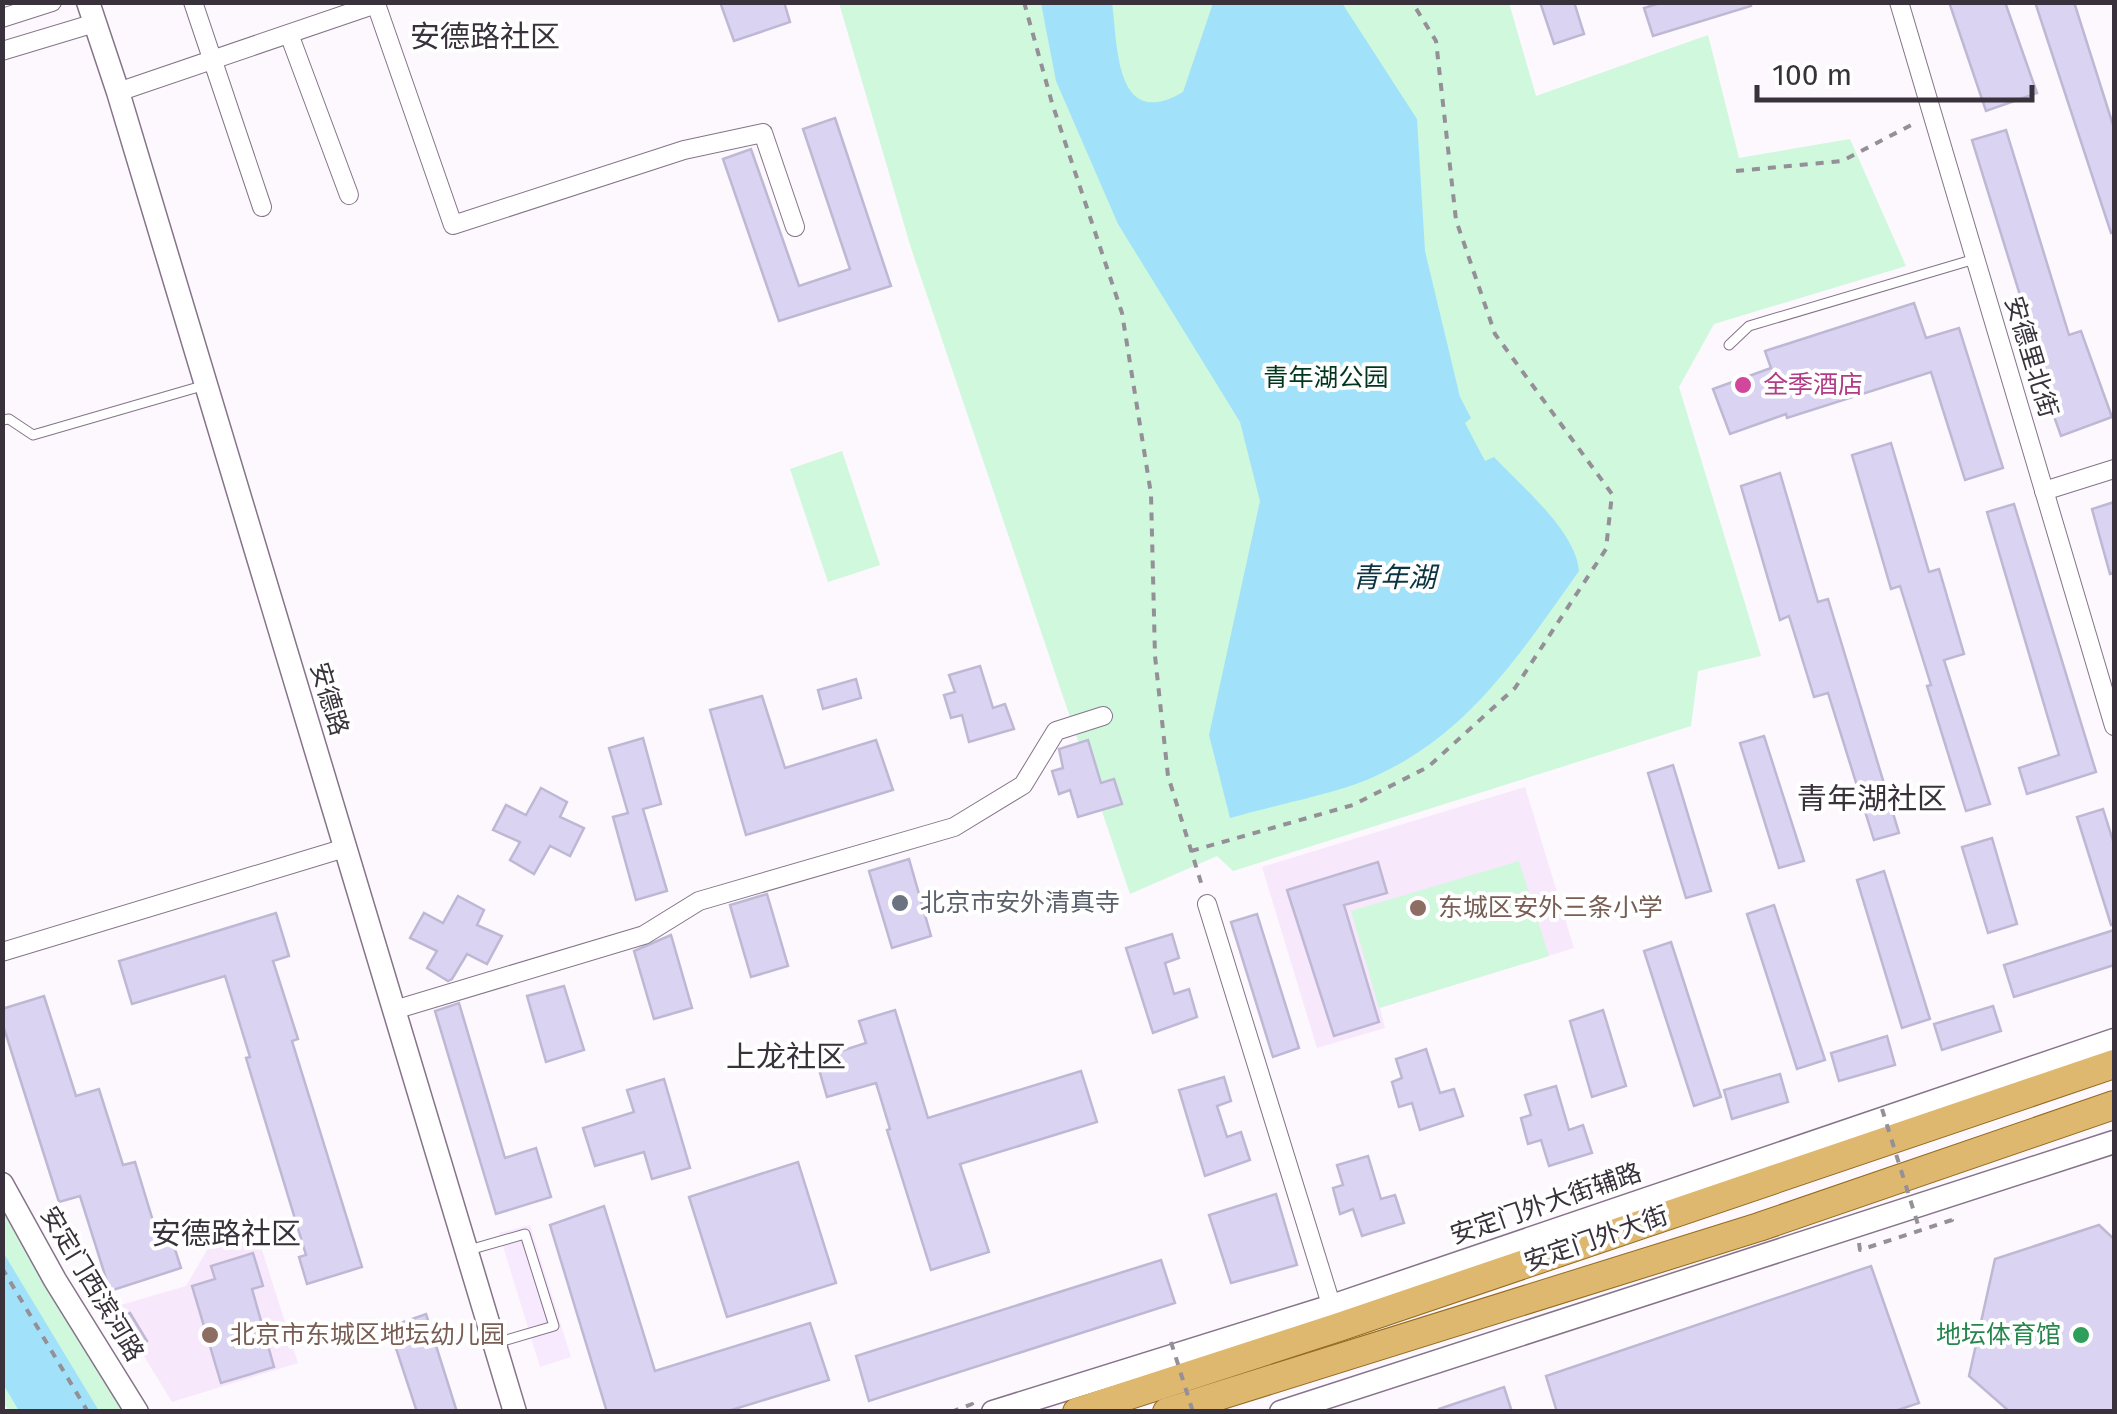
<svg xmlns="http://www.w3.org/2000/svg" width="2117" height="1414" font-family="'Fira Sans','Noto Sans SC',sans-serif">
<style>
.industrial{fill:#f8eafe}
.built{fill:#f8e8fb}
.green{fill:#cff8dd}
.water{fill:#a1e2fa}
.building{fill:#dad3f1;stroke:#beb8d5;stroke-width:2.5}
.lines{fill:none;stroke-linecap:round;stroke-linejoin:round}
.service-casing{stroke:#86738a;stroke-width:11}
.minor-casing{stroke:#86738a;stroke-width:20}
.tertiary-casing{stroke:#86738a;stroke-width:25}
.primary-casing{stroke:#966a1e;stroke-width:30}
.path{stroke:#958f97;stroke-width:4;stroke-dasharray:8 8;stroke-linecap:butt}
.service{stroke:#fff;stroke-width:9}
.minor{stroke:#fff;stroke-width:18}
.tertiary{stroke:#fff;stroke-width:22}
.primary{stroke:#deb86f;stroke-width:28}
.path-bridge{stroke:#958f97;stroke-width:4;stroke-dasharray:8 8;stroke-linecap:butt}
.hotel-dot{fill:#d1479c;stroke:#fff;stroke-width:4}
.worship-dot{fill:#6b7280;stroke:#fff;stroke-width:4}
.education-dot{fill:#8d6e63;stroke:#fff;stroke-width:4}
.leisure-dot{fill:#2e9e5b;stroke:#fff;stroke-width:4}
.labels{text-anchor:middle;dominant-baseline:central;stroke-width:8;stroke-linejoin:round;paint-order:stroke}
.street-label{font-size:25px;fill:#39313b;stroke:#fff}
.park-label{font-size:25px;fill:#00361d;stroke:#fff}
.hotel-label{font-size:25px;fill:#b23c85;stroke:#fff;text-anchor:start}
.worship-label{font-size:25px;fill:#5b616d;stroke:#fff;text-anchor:start}
.education-label{font-size:25px;fill:#785e54;stroke:#fff;text-anchor:start}
.leisure-label{font-size:25px;fill:#27864d;stroke:#fff;text-anchor:end}
.water-label{font-size:28px;font-style:italic;fill:#0d3541;stroke:#fff}
.quarter-label{font-size:30px;fill:#39313b;stroke:#fff}
</style>
<rect width="100%" height="100%" fill="#fcf8fd"/>
<polygon class="industrial" points="530,1225 571,1357 540,1367 499,1233"/>
<g class="built">
<polygon points="1525,787 1574,948 1380,1008 1385,1028 1317,1048 1262,867"/>
<polygon points="256,1231 298,1363 172,1402 114,1307 186,1286 210,1245"/>
</g>
<g class="green">
<polygon points="839,3 1509,3 1536,96 1708,35 1739,158 1850,139 1906,266 1714,324 1679,387 1761,656 1698,671 1691,726 1233,871 1217,856 1130,894 911,248"/>
<polygon points="842,451 880,565 828,582 790,469"/>
<polygon points="1519,861 1549,956 1379,1008 1351,911"/>
<polygon points="2,1205 123,1411 9,1411 2,1401"/>
</g>
<g class="water">
<path d="M1041,3H1112C1118,46 1115,132 1183,92L1213,3H1342L1417,119L1425,251L1460,397L1471,418L1465,423L1485,461L1494,457C1521,486 1576,531 1579,571C1517,658 1462,745 1356,784C1315,798 1271,806 1230,818L1209,735L1260,501L1240,422L1118,224L1056,81Z"/>
<polygon points="3,1252 99,1411 19,1411 3,1384"/>
</g>
<g class="building">
<polygon points="720,2 784,2 790,22 734,41"/>
<polygon points="1540,2 1574,2 1584,34 1554,44"/>
<polygon points="1663,2 1750,2 1751,6 1653,36 1644,8"/>
<polygon points="1949,2 2005,2 2037,93 1986,111"/>
<polygon points="2035,2 2074,2 2114,128 2114,232 2111,233"/>
<polygon points="835,118 891,286 779,321 723,159 751,149 799,286 850,269 803,129"/>
<polygon points="2006,130 2069,335 2081,331 2112,417 2061,436 2030,349 2036,347 1972,140"/>
<polygon points="1914,303 1926,338 1959,328 2003,468 1965,480 1931,372 1787,418 1786,414 1730,434 1713,389 1771,368 1765,351"/>
<polygon points="1891,443 1929,572 1939,569 1964,654 1944,660 1990,804 1966,811 1927,686 1931,685 1900,586 1891,589 1852,455"/>
<polygon points="1780,473 1818,602 1828,599 1899,833 1874,840 1828,693 1814,697 1789,616 1780,620 1741,486"/>
<polygon points="2114,502 2114,573 2110,574 2092,509"/>
<polygon points="2014,504 2096,772 2027,794 2019,768 2059,755 1987,512"/>
<polygon points="980,666 993,708 1005,704 1014,729 969,742 962,715 951,718 944,695 955,692 949,675"/>
<polygon points="856,679 861,698 823,709 818,690"/>
<polygon points="762,696 785,768 876,740 893,790 746,835 710,710"/>
<polygon points="1764,736 1804,861 1779,868 1740,743"/>
<polygon points="643,738 661,804 643,809 667,891 636,900 613,817 628,813 609,748"/>
<polygon points="1088,740 1101,783 1114,779 1122,804 1078,817 1070,790 1059,794 1052,771 1063,768 1059,749"/>
<polygon points="1673,765 1711,891 1686,898 1648,773"/>
<polygon points="541,788 567,802 560,817 584,828 570,856 550,846 534,874 510,860 520,842 493,830 506,805 526,815"/>
<polygon points="2103,809 2114,844 2114,924 2111,925 2077,817"/>
<polygon points="1992,838 2017,924 1988,933 1962,847"/>
<polygon points="909,859 931,936 892,948 869,871"/>
<polygon points="1378,862 1387,893 1344,905 1379,1022 1334,1036 1287,890"/>
<polygon points="1884,871 1930,1019 1902,1028 1857,880"/>
<polygon points="767,894 788,966 751,977 730,905"/>
<polygon points="458,896 484,910 477,925 502,936 487,964 467,954 452,979 448,981 427,968 437,951 410,938 424,913 443,923"/>
<polygon points="1774,905 1825,1060 1797,1069 1747,914"/>
<polygon points="276,913 289,956 273,961 298,1039 292,1041 362,1267 307,1284 299,1257 306,1255 246,1058 250,1057 225,976 132,1004 119,961"/>
<polygon points="1257,914 1299,1048 1273,1057 1231,922"/>
<polygon points="2114,930 2114,965 2014,997 2004,965"/>
<polygon points="1172,934 1179,958 1165,963 1174,994 1189,989 1197,1017 1153,1033 1126,948"/>
<polygon points="671,935 692,1008 654,1019 634,951"/>
<polygon points="1671,942 1721,1097 1694,1106 1644,951"/>
<polygon points="564,986 584,1050 546,1062 527,996"/>
<polygon points="44,996 76,1096 99,1089 123,1165 135,1162 157,1234 169,1230 181,1268 110,1291 80,1196 59,1202 2,1022 2,1009"/>
<polygon points="459,1003 505,1158 536,1148 551,1197 496,1214 435,1011"/>
<polygon points="1993,1006 2001,1031 1942,1050 1934,1024"/>
<polygon points="895,1010 928,1118 1081,1071 1097,1122 960,1164 989,1252 931,1270 887,1130 890,1129 876,1083 827,1097 816,1059 866,1043 859,1021"/>
<polygon points="1603,1010 1626,1086 1592,1097 1570,1021"/>
<polygon points="1887,1036 1895,1065 1839,1081 1831,1053"/>
<polygon points="1426,1049 1440,1093 1454,1089 1463,1116 1420,1130 1412,1103 1399,1107 1392,1082 1402,1078 1396,1059"/>
<polygon points="1780,1074 1788,1102 1732,1119 1724,1090"/>
<polygon points="1224,1077 1231,1101 1217,1106 1227,1137 1241,1132 1250,1160 1205,1176 1179,1090"/>
<polygon points="664,1079 690,1168 652,1179 644,1152 595,1166 583,1128 634,1112 627,1090"/>
<polygon points="1556,1086 1569,1130 1583,1125 1592,1153 1549,1166 1541,1140 1528,1144 1521,1118 1531,1115 1525,1095"/>
<polygon points="1368,1156 1381,1199 1395,1195 1404,1223 1362,1236 1353,1209 1340,1214 1333,1188 1343,1185 1337,1165"/>
<polygon points="798,1162 836,1283 727,1317 689,1197"/>
<polygon points="1276,1194 1297,1265 1231,1283 1209,1215"/>
<polygon points="604,1206 655,1371 810,1323 829,1380 725,1412 607,1412 550,1225"/>
<polygon points="2099,1225 2114,1239 2114,1412 2010,1412 1969,1376 1995,1259"/>
<polygon points="253,1253 263,1286 252,1289 274,1367 221,1383 192,1286 215,1279 211,1266"/>
<polygon points="1161,1260 1175,1303 869,1401 856,1356"/>
<polygon points="1871,1266 1919,1403 1892,1412 1557,1412 1546,1376"/>
<polygon points="130,1313 147,1341 132,1350 115,1322"/>
<polygon points="426,1314 457,1412 417,1412 389,1327"/>
<polygon points="1504,1387 1512,1412 1439,1412 1439,1409"/>
</g>
<g class="lines">
<defs>
<g id="service">
<polyline points="1729,345 1749,326 1975,259"/>
<polyline points="2,420 9,419 33,435 202,386"/>
<polyline points="469,1250 525,1234 554,1326 496,1343"/>
</g>
<g id="minor">
<polyline points="193,2 262,207"/>
<polyline points="1899,2 2114,726"/>
<polyline points="2,18 52,2"/>
<polyline points="289,34 349,195"/>
<polyline points="2,51 95,23"/>
<polyline points="118,92 376,4 453,225 684,150 763,133 795,227"/>
<polyline points="2044,491 2114,469"/>
<polyline points="1207,904 1334,1314"/>
<polyline points="2,952 345,848"/>
<polyline points="394,1010 644,935 699,901 954,827 1023,785 1056,731 1103,716"/>
</g>
<g id="tertiary">
<polyline points="88,2 118,92 515,1412"/>
<polyline points="2,1184 55,1280 137,1412"/>
<polyline points="993,1412 1332,1306 2114,1040"/>
<polyline points="1281,1412 2114,1142"/>
</g>
<g id="primary">
<polyline points="1077,1412 1339,1327 2114,1064"/>
<polyline points="1167,1412 1759,1227 2114,1105"/>
</g>
</defs>
<use href="#service" class="service-casing"/>
<use href="#minor" class="minor-casing"/>
<use href="#tertiary" class="tertiary-casing"/>
<use href="#primary" class="primary-casing"/>
<g class="path">
<polyline points="1024,2 1052,103 1122,313 1151,494 1155,656 1168,776 1203,889"/>
<polyline points="1736,171 1842,161 1917,122"/>
<polyline points="1191,851 1353,805 1428,767 1515,688 1606,549 1612,494 1495,334 1456,220 1436,41 1412,2"/>
<polyline points="1859,1243 1860,1250 1952,1220 1949,1214"/>
<polyline points="2,1268 88,1412"/>
<polyline points="2,1408 4,1412"/>
<polyline points="951,1412 972,1404 973,1407"/>
</g>
<use href="#service" class="service"/>
<use href="#minor" class="minor"/>
<use href="#tertiary" class="tertiary"/>
<use href="#primary" class="primary"/>
<g class="path-bridge">
<polyline points="1882,1109 1920,1231"/>
<polyline points="1171,1342 1193,1412"/>
</g>
</g>
<circle class="hotel-dot" cx="1743" cy="385" r="10"/>
<circle class="worship-dot" cx="900" cy="903" r="10"/>
<g class="education-dot">
<circle cx="1418" cy="908" r="10"/>
<circle cx="210" cy="1335" r="10"/>
</g>
<circle class="leisure-dot" cx="2081" cy="1335" r="10"/>
<g class="labels">
<g class="street-label">
<text transform="translate(2031 357) rotate(73)">安德里北街</text>
<text transform="translate(329 699) rotate(73)">安德路</text>
<text transform="translate(1546 1204) rotate(-19)">安定门外大街辅路</text>
<text transform="translate(1596 1239) rotate(-19)">安定门外大街</text>
<text transform="translate(92 1284) rotate(59)">安定门西滨河路</text>
</g>
<g class="park-label">
<text x="1326" y="378">青年湖公园</text>
</g>
<g class="hotel-label">
<text x="1763" y="385">全季酒店</text>
</g>
<g class="worship-label">
<text x="920" y="903">北京市安外清真寺</text>
</g>
<g class="education-label">
<text x="1438" y="908">东城区安外三条小学</text>
<text x="230" y="1335">北京市东城区地坛幼儿园</text>
</g>
<g class="leisure-label">
<text x="2061" y="1335">地坛体育馆</text>
</g>
<g class="water-label">
<text x="1394" y="577">青年湖</text>
</g>
<g class="quarter-label">
<text x="485" y="37">安德路社区</text>
<text x="1872" y="799">青年湖社区</text>
<text x="786" y="1057">上龙社区</text>
<text x="226" y="1234">安德路社区</text>
</g>
</g>
<rect width="2117" height="1414" fill="none" stroke="#39313b" stroke-width="10"/>
<path d="M1757 85v15h275v-15" fill="none" stroke="#39313b" stroke-width="5"/>
<text x="1772" y="85" font-size="30" fill="#39313b" stroke="#ffffff" stroke-width="8" paint-order="stroke">100 m</text>
</svg>
